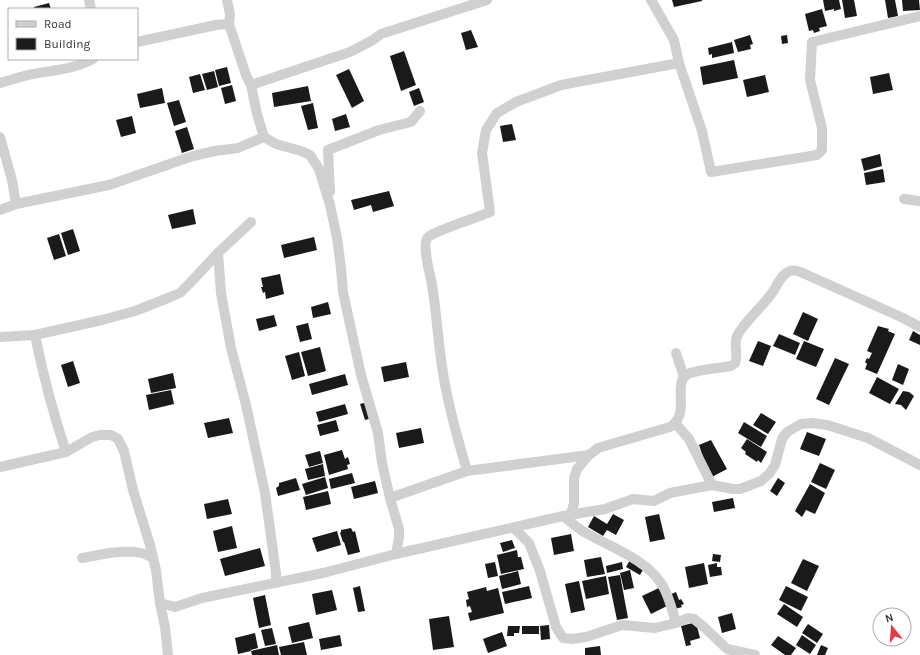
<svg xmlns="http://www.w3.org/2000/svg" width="920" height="655" font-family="Karla,sans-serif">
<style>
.building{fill:#1a1a1a}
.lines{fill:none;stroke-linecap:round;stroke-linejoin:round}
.street{stroke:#d0d0d0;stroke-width:10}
</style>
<rect width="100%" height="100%" fill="#fff"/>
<g class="building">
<polygon points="672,0 702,0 702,1 674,7"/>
<polygon points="823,0 839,0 841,9 834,11 834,9 825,11"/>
<polygon points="842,0 854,0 857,16 845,18"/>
<polygon points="885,0 895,0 898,16 888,18"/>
<polygon points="902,0 919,0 920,10 903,11"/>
<polygon points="49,3 51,9 34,9 34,7"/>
<polygon points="822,9 827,26 819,28 820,31 814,33 813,30 809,31 805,14"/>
<polygon points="471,30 478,47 466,50 461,33"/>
<polygon points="750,35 753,44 750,45 751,49 738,52 734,40"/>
<polygon points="787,35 788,43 782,44 781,36"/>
<polygon points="732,42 734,53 712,58 712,54 709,55 708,48"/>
<polygon points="404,51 416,85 401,91 390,56"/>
<polygon points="734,60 738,78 703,85 700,67"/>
<polygon points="227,67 231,83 219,86 215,70"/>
<polygon points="349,69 364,101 352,108 336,75"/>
<polygon points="214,71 218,87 207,90 202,74"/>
<polygon points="889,73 893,90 873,94 870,77"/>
<polygon points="200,74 205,90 193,93 189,77"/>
<polygon points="765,75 769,92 747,97 743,80"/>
<polygon points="232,85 236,101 225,104 221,88"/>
<polygon points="308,86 311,101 274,107 272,93"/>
<polygon points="162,88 165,103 140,108 137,94"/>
<polygon points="419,88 424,102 414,106 409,92"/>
<polygon points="179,100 186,122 174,126 167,103"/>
<polygon points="313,103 318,128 308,130 301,106"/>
<polygon points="346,114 350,127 335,131 332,119"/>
<polygon points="132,116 136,133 121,137 116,120"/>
<polygon points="512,124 516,140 503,142 500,126"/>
<polygon points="187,127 194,149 182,153 175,131"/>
<polygon points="880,154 882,166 864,171 861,159"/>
<polygon points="883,169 885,182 866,185 864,173"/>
<polygon points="389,191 394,206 373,212 371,205 354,210 351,200"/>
<polygon points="193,209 196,224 172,229 168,215"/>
<polygon points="73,229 80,251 68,255 61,233"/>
<polygon points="59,234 66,256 54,260 47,238"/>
<polygon points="314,237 317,250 284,258 281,245"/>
<polygon points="280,274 284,294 266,299 265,292 263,293 261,287 263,287 261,278"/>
<polygon points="328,302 331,314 313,318 311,307"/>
<polygon points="803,312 818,319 808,341 793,334"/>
<polygon points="274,315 277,326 259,331 256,319"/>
<polygon points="308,323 312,339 300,342 296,326"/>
<polygon points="878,326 889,329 888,331 895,334 877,374 865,369 867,364 865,362 867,358 869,359 872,353 867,351"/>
<polygon points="913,331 920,335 920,345 909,340"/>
<polygon points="779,334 800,343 795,355 773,346"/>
<polygon points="758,341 771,346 763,366 749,361"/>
<polygon points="804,341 824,349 816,367 796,359"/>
<polygon points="320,347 326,371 308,376 301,352"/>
<polygon points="299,352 305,376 292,380 285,356"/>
<polygon points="835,358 849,364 829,405 816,399"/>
<polygon points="73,361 80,383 68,387 61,365"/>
<polygon points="406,362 409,377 384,382 381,367"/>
<polygon points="898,364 909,369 903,385 892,380"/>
<polygon points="173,373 176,388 151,393 148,379"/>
<polygon points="345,374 348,385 312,395 309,384"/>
<polygon points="877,377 899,389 890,404 869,393"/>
<polygon points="171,390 174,404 149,410 146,395"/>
<polygon points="903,391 909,392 914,396 906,410 901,405 895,404"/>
<polygon points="368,402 372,418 365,420 360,404"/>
<polygon points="345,404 348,414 319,422 316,412"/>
<polygon points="761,413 776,422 768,434 753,425"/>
<polygon points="229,418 233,433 208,438 204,423"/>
<polygon points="336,420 339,431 320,436 317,425"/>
<polygon points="744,422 767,436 761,447 738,433"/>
<polygon points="421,428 424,443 399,448 396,433"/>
<polygon points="807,432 826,439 819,456 800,449"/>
<polygon points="747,439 767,452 761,463 758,460 757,462 745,454 746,452 741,448"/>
<polygon points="711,440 727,469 710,478 699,445"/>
<polygon points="342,450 345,459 348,457 350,464 347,465 348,469 329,475 324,455"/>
<polygon points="320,451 323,463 309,467 305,455"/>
<polygon points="820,463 835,470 826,489 811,482"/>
<polygon points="323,464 325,476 308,480 305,469"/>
<polygon points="352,473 355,483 331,489 329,479"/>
<polygon points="325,477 328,488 306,495 302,484"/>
<polygon points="296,478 300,490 278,496 276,488 279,486 279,483"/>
<polygon points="778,478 785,483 777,496 770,491"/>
<polygon points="375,481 378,493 354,499 351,487"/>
<polygon points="810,484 825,493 815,514 806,510 802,517 795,511"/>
<polygon points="328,491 331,504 306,510 303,497"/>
<polygon points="733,498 735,508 714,512 712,502"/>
<polygon points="228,499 232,514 207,519 204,504"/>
<polygon points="613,514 624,520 616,535 607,530 603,536 588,527 594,516 607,524"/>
<polygon points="659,514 665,539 650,542 645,517"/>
<polygon points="232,526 237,548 218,552 213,531"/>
<polygon points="351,528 353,532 355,531 360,552 348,555 344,542 343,542 340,533 341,532 341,530"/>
<polygon points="337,531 341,545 317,552 312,538"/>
<polygon points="571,534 574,551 554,555 551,538"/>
<polygon points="512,540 515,548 503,552 500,543"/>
<polygon points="260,548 265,566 225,576 220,559"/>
<polygon points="517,550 518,557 521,557 524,569 501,574 497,555"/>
<polygon points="713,554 721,555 720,562 712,561"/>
<polygon points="601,557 605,574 587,577 584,560"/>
<polygon points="803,559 819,566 807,591 791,583"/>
<polygon points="630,560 644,568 640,575 626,567"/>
<polygon points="495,562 498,576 488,578 485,564"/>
<polygon points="622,562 623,569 607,573 606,566"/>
<polygon points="704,563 708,584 689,588 685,567"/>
<polygon points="717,563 717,567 721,567 722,575 710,577 708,565"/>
<polygon points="630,570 634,588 624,590 620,573"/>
<polygon points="518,571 521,584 502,589 499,576"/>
<polygon points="620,575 628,618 617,620 608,577"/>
<polygon points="606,576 609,594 586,599 582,581"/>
<polygon points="579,581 585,610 571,613 565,584"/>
<polygon points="360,586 365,611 358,612 353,588"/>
<polygon points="529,586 532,598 505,604 502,592"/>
<polygon points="786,586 808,597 801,611 779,600"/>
<polygon points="486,587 487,591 498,588 504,613 470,621 468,613 472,612 470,606 467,607 466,600 469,599 467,592"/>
<polygon points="661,587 669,605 651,614 642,596"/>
<polygon points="332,590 337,610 316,615 312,594"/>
<polygon points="676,592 679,600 681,599 684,604 681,605 682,607 675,609 669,595"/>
<polygon points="265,595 271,625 259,628 253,598"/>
<polygon points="784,604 803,617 797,627 777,614"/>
<polygon points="732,613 736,629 722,633 718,617"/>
<polygon points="449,616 454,647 433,650 429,619"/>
<polygon points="309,622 313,638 292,643 288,627"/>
<polygon points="696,622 700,638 690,641 691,645 686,646 681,626"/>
<polygon points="808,624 823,634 817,643 802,633"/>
<polygon points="549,625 550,639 541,640 540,626"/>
<polygon points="508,626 520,626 519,633 514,633 514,636 507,636"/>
<rect x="522" y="626" width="17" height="8"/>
<polygon points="272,628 276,644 265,646 261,630"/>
<polygon points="502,632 507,646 488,653 483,639"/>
<polygon points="255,633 258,648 251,650 250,647 251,651 238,654 235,638"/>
<polygon points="340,635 342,646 321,650 319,639"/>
<polygon points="802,635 816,645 810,654 796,645"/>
<polygon points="778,636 796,648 791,655 785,655 771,645"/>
<polygon points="304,642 307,655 281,655 279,647"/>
<polygon points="277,645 279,655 252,655 251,651"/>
<polygon points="821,645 828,648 825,655 817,655"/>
<polygon points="600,646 601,655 585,655 585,648"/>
</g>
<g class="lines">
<g class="street">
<polyline points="89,0 91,9"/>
<polyline points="227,0 230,14 229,24 246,75 251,85 257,114 264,137 276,144 301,151 310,155 319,169 330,205 337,238 341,268 343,292 361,375 378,433 382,463 390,498 399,529 399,537 396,554"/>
<polyline points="651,0 674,40 679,63 702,131 711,172 817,155 822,150 822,128 810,80 812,42 920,16"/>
<polyline points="137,42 216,25 229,24"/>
<path d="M0,83C11,80 22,76 33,74C53,70 75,69 93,59"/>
<polyline points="251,85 350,52 373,40 381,34 487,0"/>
<polyline points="0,137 12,180 16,204"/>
<polyline points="330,192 328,150 379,130 411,122 420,111"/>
<polyline points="904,199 920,201"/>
<polyline points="0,210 16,204 109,185 193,156 215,151 238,148 264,137"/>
<polyline points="218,253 221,293 231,348 246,405 265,493 276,573 276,583"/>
<path d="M35,335C43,375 53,413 66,452"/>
<polyline points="0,337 35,335 102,320 135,311 168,298 180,293 189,284 218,253 251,222"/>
<polyline points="676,353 684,377"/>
<polyline points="676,424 689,439 712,485"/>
<polyline points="0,467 66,452 92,437 100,435 111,435 118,439 124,451 133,490 150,545 156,570 160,603 165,627 168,655"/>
<path d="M467,471C460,446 452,420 447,394C438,356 438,317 431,279C429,272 422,243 428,237C434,231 479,217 490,212L482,153L486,130L497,113L516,102L561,85L679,63"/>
<polyline points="390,498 467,471 589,455"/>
<path d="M571,514L574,503V478L577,469L589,455L598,448L608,445L670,427C692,413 671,383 688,374C697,370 720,368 731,366L735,363C739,355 733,344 737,336C747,318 764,306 774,290C778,283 783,273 790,271C795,269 801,272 805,274L901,317L920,327"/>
<path d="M563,516C571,522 579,530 588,534C612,548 645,559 661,583C669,595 672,610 676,623"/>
<polyline points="514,528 529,543 540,571 556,627 563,638 572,639 586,637 622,625 655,628 676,623 688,618 694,619 704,627 727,649 755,655"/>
<path d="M82,558C99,555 124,549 141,553C145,554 149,556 153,558"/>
<polyline points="160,603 175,607 202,598 323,573 396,554 563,516 605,509 633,499 654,501 670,493 712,485 733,489 740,489 761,481 769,474 775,465 782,439 787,432 801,424 812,423 827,425 868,438 920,465"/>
</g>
</g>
<rect x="8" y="8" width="130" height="52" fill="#ffffff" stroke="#adadad"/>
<rect x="16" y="21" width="20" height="6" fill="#d0d0d0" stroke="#adadad"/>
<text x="44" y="28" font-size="12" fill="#333333">Road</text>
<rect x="16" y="38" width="20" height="12" fill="#1a1a1a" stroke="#adadad"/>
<text x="44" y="48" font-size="12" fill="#333333">Building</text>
<g transform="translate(892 627) rotate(343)"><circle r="19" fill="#ffffff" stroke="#adadad"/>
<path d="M0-3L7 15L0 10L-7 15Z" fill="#e63946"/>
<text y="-6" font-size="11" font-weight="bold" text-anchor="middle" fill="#333333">N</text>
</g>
</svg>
